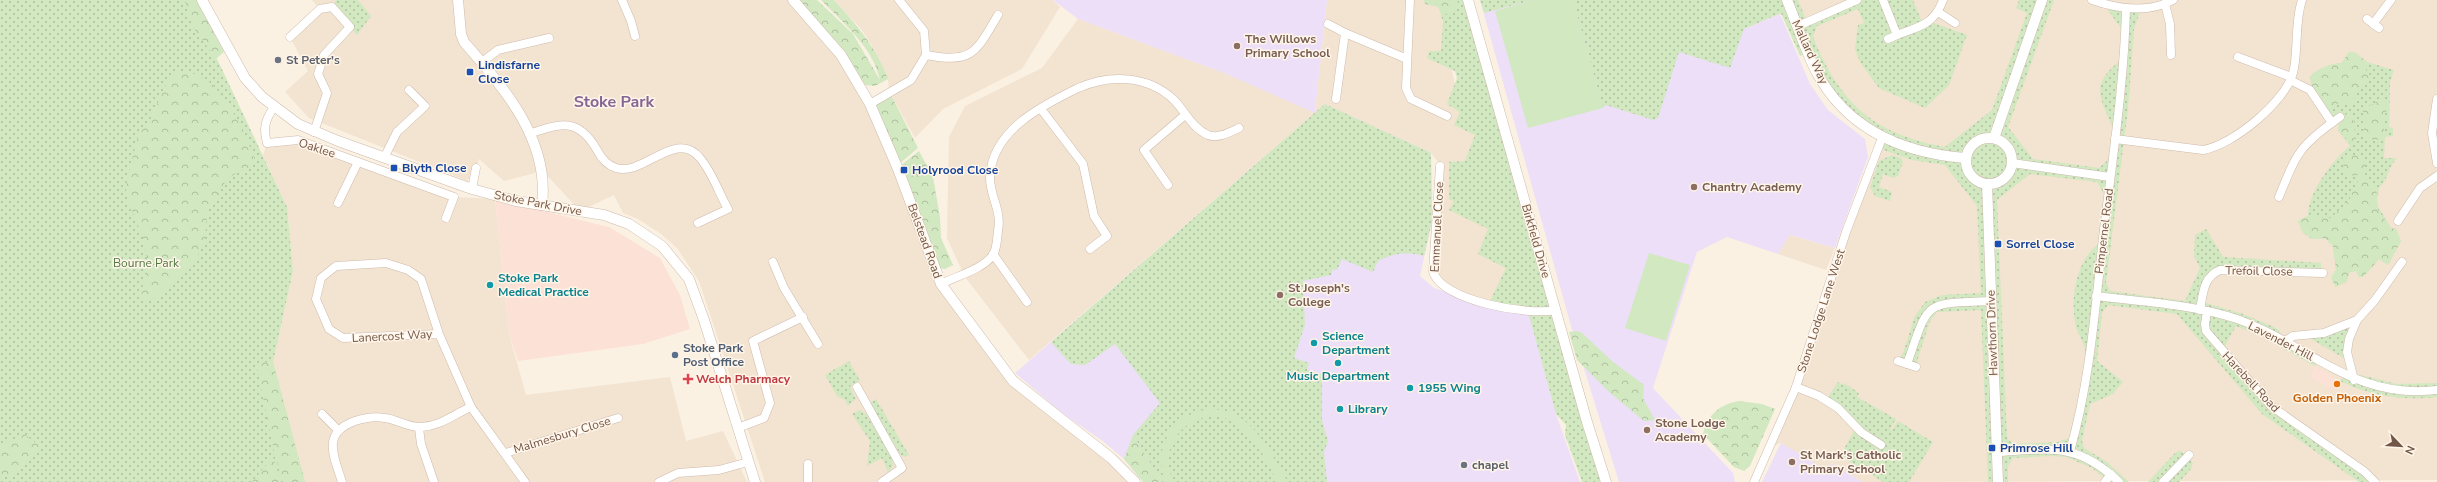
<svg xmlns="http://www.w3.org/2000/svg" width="2437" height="482" font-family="'Nunito Sans',sans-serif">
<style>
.residential{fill:#f3e3d1}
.commercial{fill:#fce1d6}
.education{fill:#eedff8}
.grass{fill:url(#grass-dots);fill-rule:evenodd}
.forest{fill:url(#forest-crowns)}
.pitch{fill:#d1e8c1}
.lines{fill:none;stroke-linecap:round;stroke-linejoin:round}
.minor-casing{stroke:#cebbac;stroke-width:9}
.tertiary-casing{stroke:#cebbac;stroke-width:11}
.minor{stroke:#fff;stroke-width:8}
.tertiary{stroke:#fff;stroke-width:10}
.education-dot{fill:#8d6e63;stroke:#fff5e8;stroke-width:1.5}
.worship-dot{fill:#6b7280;stroke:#fff5e8;stroke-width:1.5}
.transit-dot{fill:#1a4fb4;stroke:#fff5e8;stroke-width:1.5}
.culture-dot{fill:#0f9aa8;stroke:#fff5e8;stroke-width:1.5}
.service-dot{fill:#5c6f8a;stroke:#fff5e8;stroke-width:1.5}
.health-dot{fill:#e0444e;stroke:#fff5e8;stroke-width:1.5}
.food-dot{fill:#e8710a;stroke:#fff5e8;stroke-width:1.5}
.labels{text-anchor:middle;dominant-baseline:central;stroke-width:3;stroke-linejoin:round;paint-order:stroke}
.education-label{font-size:12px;font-weight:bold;fill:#785e54;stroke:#fff5e8;text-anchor:start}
.street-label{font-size:12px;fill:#725749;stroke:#fff5e8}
.worship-label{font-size:12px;font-weight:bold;fill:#5b616d;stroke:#fff5e8;text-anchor:start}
.transit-label{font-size:12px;font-weight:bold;fill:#164399;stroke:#fff5e8;text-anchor:start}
.park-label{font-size:12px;fill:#527842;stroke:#fff5e8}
.culture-label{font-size:12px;font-weight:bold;fill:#0d838f;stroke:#fff5e8;text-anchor:start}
.service-label{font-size:12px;font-weight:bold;fill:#4e5e75;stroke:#fff5e8;text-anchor:start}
.health-label{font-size:12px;font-weight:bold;fill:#be3a42;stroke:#fff5e8;text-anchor:start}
.food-label{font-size:12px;font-weight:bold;fill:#c56008;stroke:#fff5e8}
.district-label{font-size:16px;font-weight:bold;fill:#856596;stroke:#fff5e8}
</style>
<defs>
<pattern id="grass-dots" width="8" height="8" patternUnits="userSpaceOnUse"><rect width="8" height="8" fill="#d1e8c1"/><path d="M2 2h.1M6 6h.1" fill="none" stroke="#aebf9f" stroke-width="1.8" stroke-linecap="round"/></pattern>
<pattern id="forest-crowns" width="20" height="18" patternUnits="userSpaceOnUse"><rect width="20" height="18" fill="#d1e8c1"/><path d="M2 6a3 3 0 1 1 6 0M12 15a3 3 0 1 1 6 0" fill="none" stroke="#aebf9f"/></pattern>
</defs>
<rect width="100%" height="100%" fill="#fbf1e2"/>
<g class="residential">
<polygon points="312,0 793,0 841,55 870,104 941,284 1001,366 1135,482 765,482 699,281 677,248 661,234 638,219 623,213 614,195 580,211 543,171 504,181 479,159 476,168 467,181 309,118 285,92 308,71 290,37 320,9"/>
<polygon points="834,0 1053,0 1060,7 1022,69 943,109 915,138 889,91 888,79 871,44 861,29"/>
<polygon points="1327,0 1436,0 1443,22 1460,112 1475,135 1528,311 1488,305 1434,277 1440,165 1431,153 1325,104 1029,360 965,277 947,238 949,137 965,106 1042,68 1078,19 1224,73 1315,112"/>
<polygon points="1731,0 2437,0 2437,480 1862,482 1832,463 1827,471 1781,443 1771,447 1882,138 1852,117 1797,26 1780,14 1743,29"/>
<polygon points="298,140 454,197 495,199 509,334 526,395 670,377 686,441 723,431 747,482 305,482 273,362 293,271 287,207 263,155 267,143"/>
<polygon points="1789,235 1835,248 1826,270 1778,254"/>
</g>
<g class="commercial">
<polygon points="495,199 609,227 660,258 680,295 690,329 643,344 518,361 509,334"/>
<polygon points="2315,366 2340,381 2335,391 2310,377"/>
</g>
<g class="education">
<polygon points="1053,0 1327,0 1315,112 1325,104 1431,153 1432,221 1420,276 1434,288 1488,305 1528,311 1556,414 1580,482 1143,482 1124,459 1104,442 1062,413 1015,373 1315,113 1224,73 1078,19"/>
<polygon points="1480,0 1731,0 1744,29 1780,14 1810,84 1828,110 1865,139 1868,157 1835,248 1790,235 1778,254 1727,237 1697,252 1653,388 1733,473 1735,482 1619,482 1571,326"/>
<polygon points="1781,443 1827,470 1832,463 1862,482 1762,482"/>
</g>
<g class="grass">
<polygon points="0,0 185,0 219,63 287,207 293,271 273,362 305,482 0,482"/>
<polygon points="336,0 358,0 371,16 357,35 332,7"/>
<polygon points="1436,0 1468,0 1606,482 1582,482 1565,435 1566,425 1556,414 1528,312 1488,305 1506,268 1478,254 1488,229 1449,210 1454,201 1449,199 1449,162 1465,161 1475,135 1454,125 1460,112 1447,104 1457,78 1455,71 1427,58 1429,51 1441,51 1443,22"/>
<polygon points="1480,0 1533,0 1484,13"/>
<path d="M1573,0H1798L1807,22L1857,0H1913L1922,22H1931L1967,35L1949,85L1925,108L1879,88L1860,62L1855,49L1858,25L1864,23L1858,9L1817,26L1813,37C1840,104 1874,134 1945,147L1992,110L2027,13L2016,8L2019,0H2054L2008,127L2033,159L2099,168C2102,165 2108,161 2109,157C2111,150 2114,132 2112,126C2100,98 2090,84 2120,61L2121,28L2107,9V5L2140,12L2134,29L2128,109L2106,283L2110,291L2185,301L2200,268L2194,256L2195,235L2206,229L2223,257L2321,263V273H2213L2202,302L2243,314L2274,327L2279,330L2285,341L2318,360L2315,366L2263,337L2236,326L2222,351L2263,398L2375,482H2359L2262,414L2177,314L2108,305L2102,313L2097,361L2123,382L2113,394L2090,404L2082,441L2084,448L2107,462L2129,482H2109L2092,468L2066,457L2051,456L2013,458L2008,466V482H1988L1981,310L1937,312L1930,321L1918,358V364L1916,371L1896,364L1903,353L1915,316L1925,302L1942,295L1981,293L1977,206L1945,165L1912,160L1878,148L1882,138L1852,117L1809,53L1800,56L1781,13L1744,29L1730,68L1679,52L1658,118L1653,120L1606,105L1603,108ZM2030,174L2097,182L2104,194L2098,244C2075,262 2070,301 2076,327C2078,334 2084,342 2085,350C2087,368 2074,418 2069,438L2058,442L2013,444L2007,438L1997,200Z"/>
<path d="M2349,52H2354L2367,62L2394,70L2390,82L2389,127L2393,128V136L2385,137L2384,158H2397C2388,167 2388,180 2379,188L2376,203L2391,228L2396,229L2401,241L2388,265L2379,259L2364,276L2359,277L2356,271L2350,272L2346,282L2336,287L2331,278L2336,270L2333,246L2325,238L2312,239L2303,233L2298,221L2308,216C2308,192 2332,161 2350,146L2338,130L2340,118L2332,123L2311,84L2310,77C2316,69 2333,63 2342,63Z"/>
<path d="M1325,104L1431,153L1432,221L1424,256C1406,251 1395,253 1378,261L1373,272L1342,259L1337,270L1333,269L1331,275L1303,281L1305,325L1294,358L1309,363L1307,370L1322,374V420L1328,441L1324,452L1327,482H1162L1133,435L1160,403L1115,344L1085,365L1071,364L1051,342Z"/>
<polygon points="1892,155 1901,158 1903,162 1898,176 1893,178 1883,174 1879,187 1892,192 1890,201 1875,196 1870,187 1879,161"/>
<polygon points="2349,326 2344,358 2311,339 2311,338"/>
<polygon points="849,361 860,381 850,386 856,399 848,406 845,400 837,396 825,375"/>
<path d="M2344,375H2361L2397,384L2437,383V397C2403,401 2371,396 2340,381Z"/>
<polygon points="1838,382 1843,385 1844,383 1859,393 1857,397 1896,419 1890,429 1892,430 1898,421 1933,442 1909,482 1883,482 1867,472 1872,462 1865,471 1840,456 1854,431 1854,424 1826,400"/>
<polygon points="876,399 909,455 904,457 900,454 870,403"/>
<polygon points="860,410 866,414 892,457 893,466 888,472 882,458 867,466 870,441 852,414"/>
<polygon points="2181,451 2193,463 2191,469 2179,482 2148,482 2176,452"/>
</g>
<g class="forest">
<polygon points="185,0 197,0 224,52 216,59 192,26"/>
<path d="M795,0H817L853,34L880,80C873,47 843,23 821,0H834C857,25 876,47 888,79L875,86L865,85Z"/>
<polygon points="1424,0 1457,0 1458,3 1452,12 1443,15 1438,7 1425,4"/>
<path d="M2349,52H2354L2367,62L2366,73L2370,77L2369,81L2363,86H2355V98L2351,103L2343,106L2335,103L2329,109L2323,108L2314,93L2310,77C2316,69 2333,63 2342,63Z"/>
<path d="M178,71C214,71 232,108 245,136C248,144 254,153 255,162L252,166L233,175L225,182L207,213L205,240L196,260L154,299L144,303L140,298L148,263L143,238L129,203L126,190L127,179L139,133L148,124L171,74Z"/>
<polygon points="889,91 918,148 899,164 876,109 876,103"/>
<path d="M2379,100L2387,102L2389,106L2384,116V135C2376,143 2374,140 2364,137L2363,110Z"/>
<polygon points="2347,114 2351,115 2356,126 2354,129 2357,136 2353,146 2338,130 2340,117"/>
<polygon points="919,151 933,177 940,217 941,238 953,265 945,269 939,268 900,166"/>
<path d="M2355,155L2366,160L2364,173L2376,186L2378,210L2391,228L2396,229L2401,241L2388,265L2379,259L2364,276L2359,277L2356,271L2350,272L2346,282L2336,287L2331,278L2336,270L2333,246L2325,238L2317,239L2308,236L2303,233L2298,221L2311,214L2327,219L2333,217C2336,210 2342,210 2346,205C2352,197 2353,187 2359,180V175L2345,176L2341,171L2347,157Z"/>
<polygon points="1576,331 1581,332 1612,361 1644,385 1643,398 1655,420 1644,421 1609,392 1577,360 1569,332"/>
<polygon points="273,362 305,482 283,482 274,451 257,368 257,363"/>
<path d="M1739,401L1762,404L1775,409L1750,466L1744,471L1734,467L1703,434C1707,415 1720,404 1739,401Z"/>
<polygon points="24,434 41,447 15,475 3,475 0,477 0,446"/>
<polygon points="1133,435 1162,482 1143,482 1124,459"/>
<polygon points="273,457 281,482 252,482"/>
</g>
<g class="pitch">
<polygon points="1533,0 1573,0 1603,108 1528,128 1495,11"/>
<polygon points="1649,253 1690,265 1666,341 1625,328"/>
<path d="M1209,409C1253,409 1268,450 1288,482H1278C1267,463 1255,435 1236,423C1198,400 1152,443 1174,482H1165C1152,447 1173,414 1209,409Z"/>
</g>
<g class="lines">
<defs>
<g id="minor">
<polyline points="622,0 631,21 635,36"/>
<polyline points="1410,0 1406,88 1411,99 1447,116"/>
<polyline points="1883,0 1897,35 1888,39"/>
<path d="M2092,0C2118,9 2147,14 2173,0"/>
<polyline points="2165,4 2170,24 2171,55"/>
<polyline points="1938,12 1955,23"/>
<polyline points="2367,19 2379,28"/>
<polyline points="1328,24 1345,33"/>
<polyline points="2373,24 2391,0"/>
<polyline points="1798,26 1857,0"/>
<path d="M1897,35C1920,26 1934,25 1943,0"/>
<polyline points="290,37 320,9 332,7 350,27 324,55 318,74 327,93 314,132"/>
<path d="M926,55C973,64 976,52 998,15"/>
<polyline points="2238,57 2291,77"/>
<polyline points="482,62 498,50 549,38"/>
<polyline points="2290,80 2310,90 2332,123"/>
<polyline points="1336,99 1345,33 1407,59"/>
<polyline points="2437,99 2432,133 2437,163"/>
<polyline points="870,104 911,80 926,55 924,31 899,0"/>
<path d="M274,107C265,120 263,128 267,143L298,140L454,197L446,218"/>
<polyline points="1041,109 1083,164 1094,216 1107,236 1090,249"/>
<path d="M529,134C561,123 578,117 597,150C601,158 607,165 616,168C643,177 676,128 700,158C712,172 719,193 728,209L698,223"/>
<path d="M2115,139L2203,150C2233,145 2285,102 2293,73C2299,49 2294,24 2302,0"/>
<polyline points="384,158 397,132 425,106 409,90"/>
<polyline points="2012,163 2110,177"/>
<path d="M1440,166L1433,271C1440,301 1529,316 1556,310"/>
<polyline points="1168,185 1144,150 1185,115"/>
<polyline points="472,189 476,168"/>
<path d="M2279,197C2297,152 2300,145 2340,117"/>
<polyline points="338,203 358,162"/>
<polyline points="2398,221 2420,188 2437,176"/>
<polyline points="993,254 1027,302"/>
<polyline points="773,262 784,288 818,344"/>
<path d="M941,284C956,276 982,270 993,255C997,249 997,238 998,231C1002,210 990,197 990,178C991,131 1041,106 1078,88C1110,74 1148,75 1174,100C1185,111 1192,128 1208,135C1218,139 1230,132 1239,128"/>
<path d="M2096,296C2142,302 2193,304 2237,319C2310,345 2353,400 2437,390"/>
<path d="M2200,310C2203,294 2203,277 2220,270L2323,273"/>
<polyline points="2207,311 2205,324 2206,331 2271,406 2365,472 2375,482"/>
<polyline points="439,334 343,338 329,329 316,299 321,278 336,266 386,263 408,270 421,279 439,334 471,407 525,482"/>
<polyline points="2285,341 2293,336 2324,333 2357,320 2375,300 2402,262"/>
<polyline points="1898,361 1916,367"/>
<path d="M1907,364C1930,299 1922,304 1991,301"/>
<polyline points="2354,380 2347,352 2349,339 2357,320"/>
<polyline points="857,387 902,468 882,482"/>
<polyline points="1796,387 1819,396 1838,408 1861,432 1881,445"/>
<polyline points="322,414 338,430"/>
<polyline points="419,428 421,444 434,482"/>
<polyline points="738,428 764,418 770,403 753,341 803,317"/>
<path d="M2070,451C2090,382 2095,309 2103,238C2112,162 2124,86 2126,9"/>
<path d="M1997,452C2051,449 2077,442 2119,482"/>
<polyline points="506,453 618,418"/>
<path d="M342,482C334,456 321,433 355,421C364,418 375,416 385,418C396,419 409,428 421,427C441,426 454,414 471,407"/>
<polyline points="659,482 678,473 719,470 748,462"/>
<polyline points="808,482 808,464"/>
<polyline points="1754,482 1796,387 1846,232 1882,138"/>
<polyline points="2105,482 2111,474"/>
<polyline points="2163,482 2189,455"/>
</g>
<g id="tertiary">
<polyline points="202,0 245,78 262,97 298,124 338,141 472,189 516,201 604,215 629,224 662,246 689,279 704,320 755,482"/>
<path d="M458,0L461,34L464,42C504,88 550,140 542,205"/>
<polyline points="793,0 841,55 870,104 898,169 941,284 1013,381 1111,458 1135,482"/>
<polyline points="1468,0 1587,422 1606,482"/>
<path d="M1787,0C1797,24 1805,50 1817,73C1848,130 1904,153 1965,158"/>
<circle cx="1989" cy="161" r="23"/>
<polyline points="1994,138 2042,0"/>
<polyline points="1987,184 1998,482"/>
</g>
</defs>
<use href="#minor" class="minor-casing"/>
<use href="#tertiary" class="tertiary-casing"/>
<use href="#minor" class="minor"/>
<use href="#tertiary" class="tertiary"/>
</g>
<g class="education-dot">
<circle cx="1237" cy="46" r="4"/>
<circle cx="1694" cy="187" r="4"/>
<circle cx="1280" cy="295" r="4"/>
<circle cx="1647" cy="430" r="4"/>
<circle cx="1792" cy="462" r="4"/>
</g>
<g class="worship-dot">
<circle cx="278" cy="60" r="4"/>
<circle cx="1464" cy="465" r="4"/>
</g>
<g class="transit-dot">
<rect x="466" y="68" width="8" height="8" rx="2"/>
<rect x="390" y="164" width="8" height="8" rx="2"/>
<rect x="900" y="166" width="8" height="8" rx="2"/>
<rect x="1994" y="240" width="8" height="8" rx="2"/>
<rect x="1988" y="444" width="8" height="8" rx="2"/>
</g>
<g class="culture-dot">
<circle cx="490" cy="285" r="4"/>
<circle cx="1314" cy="343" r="4"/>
<circle cx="1338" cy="363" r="4"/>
<circle cx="1410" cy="388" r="4"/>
<circle cx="1340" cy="409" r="4"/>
</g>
<circle class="service-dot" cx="675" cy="355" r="4"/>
<path class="health-dot" d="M686 373h4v4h4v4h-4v4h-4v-4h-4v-4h4z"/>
<circle class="food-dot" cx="2337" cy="384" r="4"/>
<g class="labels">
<g class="education-label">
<text x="1245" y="39">The Willows<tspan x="1245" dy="14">Primary School</tspan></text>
<text x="1702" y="187">Chantry Academy</text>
<text x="1288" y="288">St Joseph's<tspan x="1288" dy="14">College</tspan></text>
<text x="1655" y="423">Stone Lodge<tspan x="1655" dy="14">Academy</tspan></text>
<text x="1800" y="455">St Mark's Catholic<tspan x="1800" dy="14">Primary School</tspan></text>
</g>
<g class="street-label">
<text transform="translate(1810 52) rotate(65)">Mallard Way</text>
<text transform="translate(317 148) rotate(18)">Oaklee</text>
<text transform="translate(538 203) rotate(11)">Stoke Park Drive</text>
<text transform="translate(1437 227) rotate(-87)">Emmanuel Close</text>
<text transform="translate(2104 231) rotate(-83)">Pimpernel Road</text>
<text transform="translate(925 241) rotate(70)">Belstead Road</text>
<text transform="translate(1536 241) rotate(74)">Birkfield Drive</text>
<text transform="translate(2259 271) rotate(1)">Trefoil Close</text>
<text transform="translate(1821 311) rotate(-72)">Stone Lodge Lane West</text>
<text transform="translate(1992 333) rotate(-92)">Hawthorn Drive</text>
<text transform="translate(392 336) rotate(-3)">Lanercost Way</text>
<text transform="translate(2281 341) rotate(27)">Lavender Hill</text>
<text transform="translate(2251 382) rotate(47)">Harebell Road</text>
<text transform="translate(562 435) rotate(-17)">Malmesbury Close</text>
</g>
<g class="worship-label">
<text x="286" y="60">St Peter's</text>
<text x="1472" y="465">chapel</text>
</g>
<g class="transit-label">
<text x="478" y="65">Lindisfarne<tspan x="478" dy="14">Close</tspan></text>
<text x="402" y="168">Blyth Close</text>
<text x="912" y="170">Holyrood Close</text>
<text x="2006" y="244">Sorrel Close</text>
<text x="2000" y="448">Primrose Hill</text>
</g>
<g class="park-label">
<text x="146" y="263">Bourne Park</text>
</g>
<g class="culture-label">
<text x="498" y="278">Stoke Park<tspan x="498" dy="14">Medical Practice</tspan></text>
<text x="1322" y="336">Science<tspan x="1322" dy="14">Department</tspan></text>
<text x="1338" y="376" text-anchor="middle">Music Department</text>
<text x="1418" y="388">1955 Wing</text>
<text x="1348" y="409">Library</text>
</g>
<g class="service-label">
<text x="683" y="348">Stoke Park<tspan x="683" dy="14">Post Office</tspan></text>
</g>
<g class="health-label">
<text x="696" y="379">Welch Pharmacy</text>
</g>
<g class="food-label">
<text x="2337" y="398">Golden Phoenix</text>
</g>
<g class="district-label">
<text x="614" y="102">Stoke Park</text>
</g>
</g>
<g transform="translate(2401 446) rotate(115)" stroke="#fff5e8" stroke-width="3" paint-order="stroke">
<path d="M0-3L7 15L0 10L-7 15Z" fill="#725749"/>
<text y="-6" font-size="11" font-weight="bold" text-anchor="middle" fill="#725749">N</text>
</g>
</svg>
